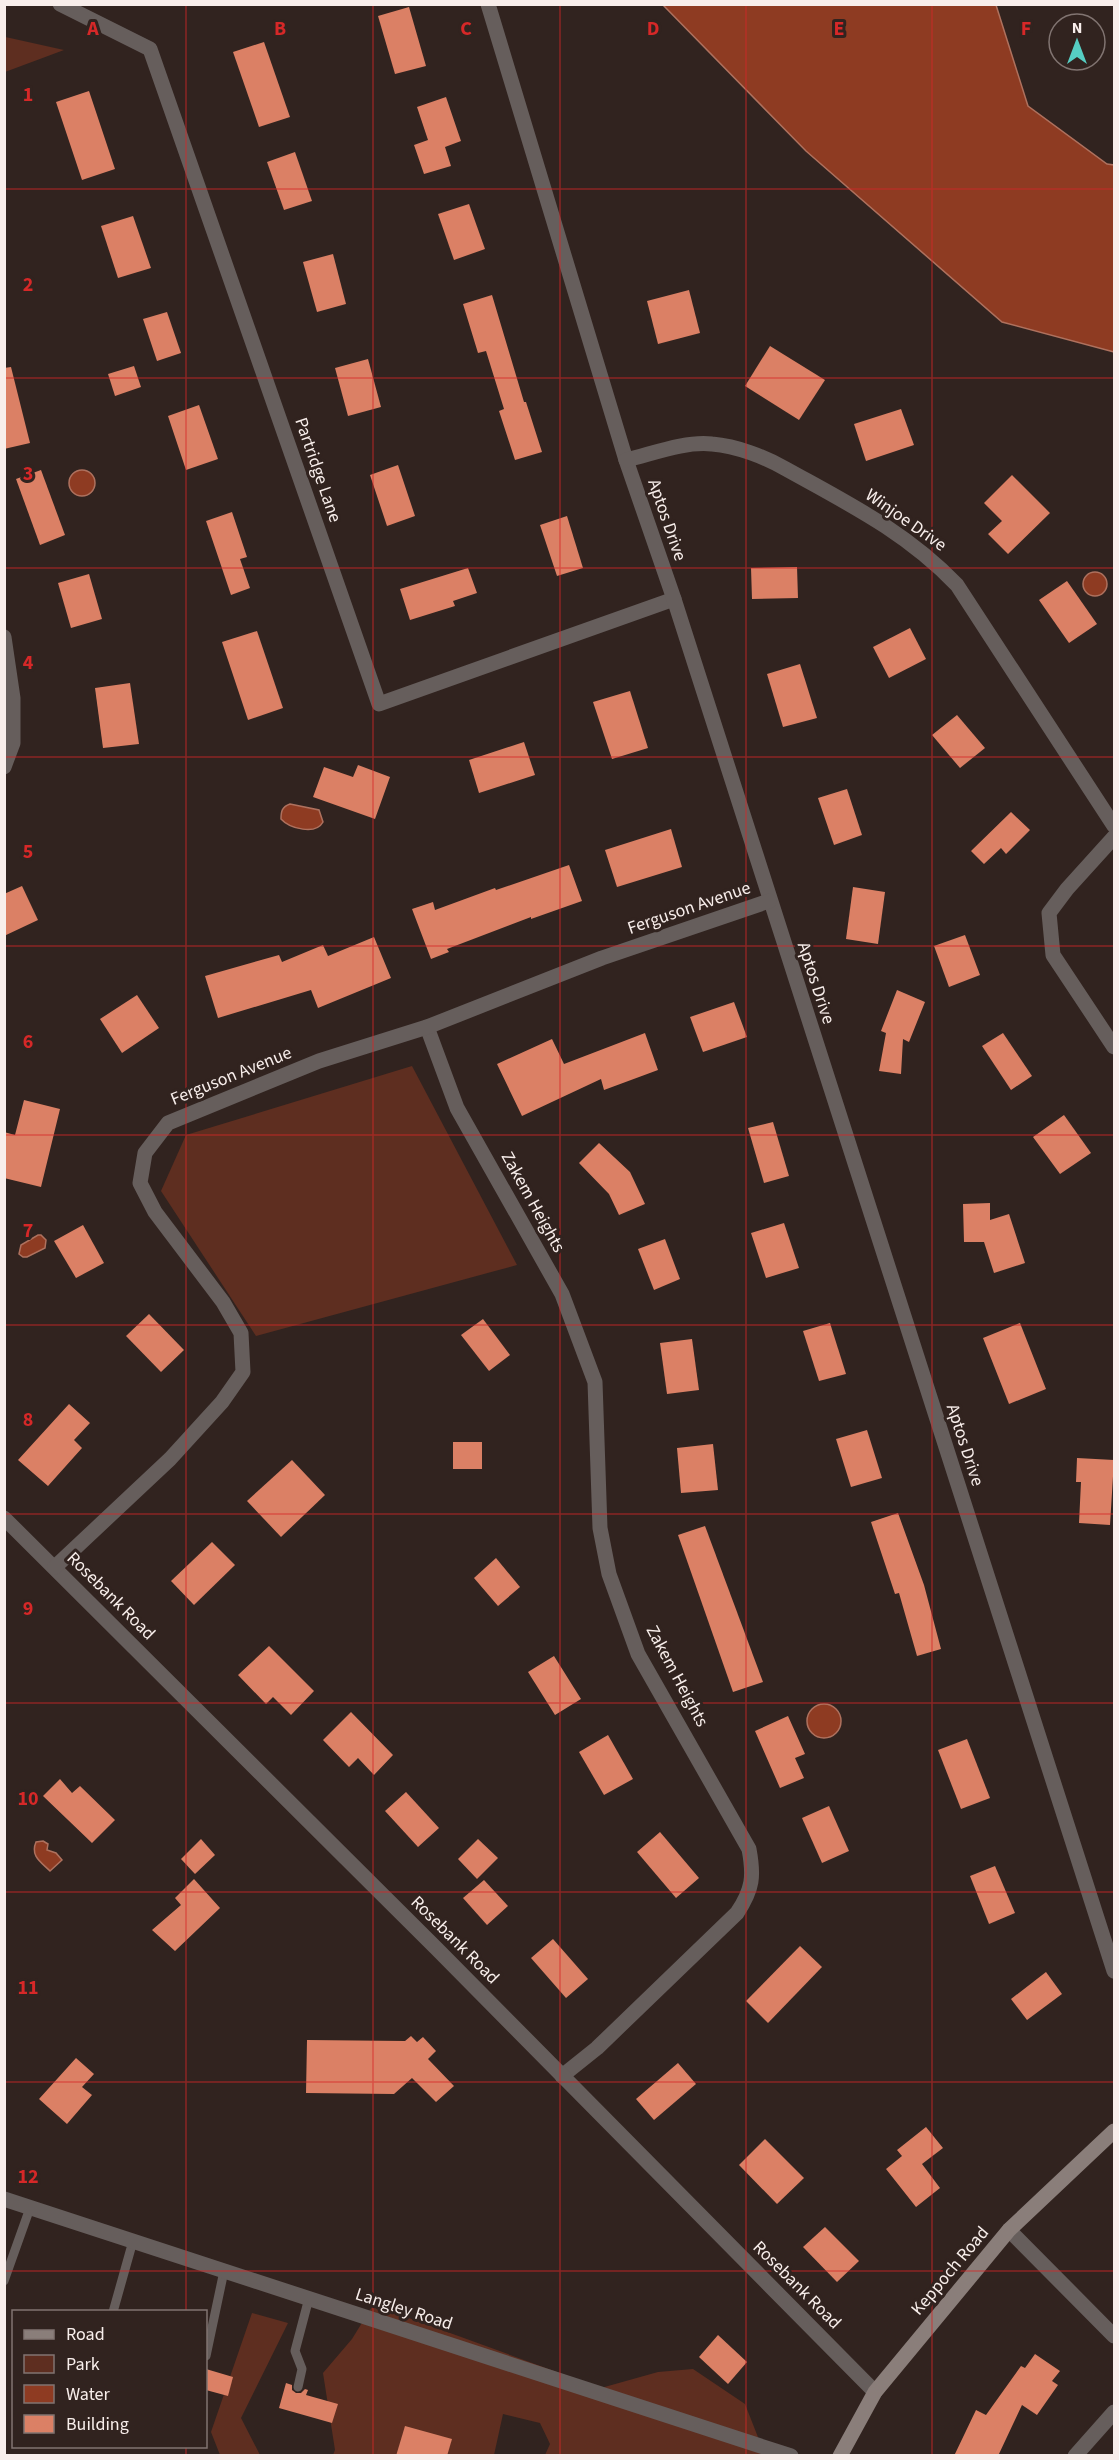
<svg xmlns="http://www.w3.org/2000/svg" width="1119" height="2460" font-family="'Source Sans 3',sans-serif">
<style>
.green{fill:#5e2e20}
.water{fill:#8e3b22;stroke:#ae715e;stroke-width:1.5}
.building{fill:#db8065}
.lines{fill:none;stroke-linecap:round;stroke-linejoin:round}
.lane{stroke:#665e5c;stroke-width:9}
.street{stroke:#665e5c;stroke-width:15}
.secondary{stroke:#8a7e7a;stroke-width:15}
.grid{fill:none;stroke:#d62828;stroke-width:1.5;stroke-opacity:0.55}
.labels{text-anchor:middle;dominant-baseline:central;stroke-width:6;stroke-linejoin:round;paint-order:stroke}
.street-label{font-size:18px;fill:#f8eeeb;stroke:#31231f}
.grid-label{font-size:20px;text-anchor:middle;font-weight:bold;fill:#d62828;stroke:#31231f;stroke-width:6;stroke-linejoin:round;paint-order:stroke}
</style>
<rect width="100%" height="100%" fill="#31231f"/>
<g class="green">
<polygon points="5,37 10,38 64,50 5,72"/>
<polygon points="412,1066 517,1265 256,1336 161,1191 186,1135"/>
<polygon points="373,2305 601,2388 658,2372 693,2369 745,2404 765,2455 545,2455 550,2444 540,2423 503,2414 494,2455 333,2455 335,2450 323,2373 352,2339"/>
<polygon points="252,2313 288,2323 241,2418 260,2455 220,2455 211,2432"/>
</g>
<g class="water">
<polygon points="663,5 996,5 1028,106 1107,164 1114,165 1114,352 1002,322 806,151"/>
<circle cx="82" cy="483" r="13"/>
<circle cx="1095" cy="584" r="12"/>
<path d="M290,804L319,810L323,822C316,835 290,829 281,819C281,811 282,807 290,804Z"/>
<polygon points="38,1235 41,1235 46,1240 45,1248 27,1257 23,1257 19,1254 21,1245"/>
<circle cx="824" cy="1721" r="17"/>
<path d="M43,1841L48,1844L47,1850L56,1853L62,1860L50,1871C41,1862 30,1856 36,1842Z"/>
</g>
<g class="building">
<polygon points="409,7 426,66 395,74 378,16"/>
<polygon points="264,42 290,117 259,127 233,52"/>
<polygon points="89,91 115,169 82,180 56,102"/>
<polygon points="446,97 461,141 445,147 451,166 424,174 414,145 428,140 417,107"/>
<polygon points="295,152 312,201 284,210 267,162"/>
<polygon points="469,204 485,249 454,260 438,214"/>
<polygon points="133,216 151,268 118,278 101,226"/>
<polygon points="333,254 346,304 317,312 303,262"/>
<polygon points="689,290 700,333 658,344 647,301"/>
<polygon points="492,295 524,402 526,402 542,452 515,460 499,411 504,409 486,351 478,353 463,304"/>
<polygon points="167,312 181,353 157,361 143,319"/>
<polygon points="770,346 825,380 799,420 745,386"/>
<polygon points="368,359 381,407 348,416 335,368"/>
<polygon points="134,366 141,387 115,396 108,374"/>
<polygon points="11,367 30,443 4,449 4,368"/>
<polygon points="199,405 218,459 186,470 168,416"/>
<polygon points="901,409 914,445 866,461 854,424"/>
<polygon points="398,465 415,516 387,526 370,475"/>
<polygon points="41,470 65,535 40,545 16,479"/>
<polygon points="1012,475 1050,513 1008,554 988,534 1002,521 984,503"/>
<polygon points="232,512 247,557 240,559 250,588 231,595 206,521"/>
<polygon points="567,516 583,568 557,576 540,525"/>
<polygon points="797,567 798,598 752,599 751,568"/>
<polygon points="468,568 477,593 453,601 455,606 410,620 400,589"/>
<polygon points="89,574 102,619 71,628 58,583"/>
<polygon points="1067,581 1097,624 1069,643 1039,600"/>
<polygon points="910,628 926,659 889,678 873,647"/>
<polygon points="257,631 283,708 248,720 222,642"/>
<polygon points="800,664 817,718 783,727 767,674"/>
<polygon points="130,683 139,744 103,748 95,688"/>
<polygon points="630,691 648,748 612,759 593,702"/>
<polygon points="957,715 985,748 960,768 932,735"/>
<polygon points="524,742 535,775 479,793 469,760"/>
<polygon points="358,765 390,777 375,819 313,797 324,767 353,777"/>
<polygon points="847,789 862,835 834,845 818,798"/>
<polygon points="1011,812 1030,830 1006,854 1001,848 984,864 971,851"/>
<polygon points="671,829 682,867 617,887 605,850"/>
<polygon points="569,865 582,901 531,919 531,917 447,949 449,952 431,959 412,909 433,902 435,910 495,888 496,890"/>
<polygon points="22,886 38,920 4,936 4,894"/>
<polygon points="853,887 885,892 878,944 846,939"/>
<polygon points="965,935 980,975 949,987 934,946"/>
<polygon points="374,937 391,978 318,1008 311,990 218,1018 205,976 279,955 282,962 323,945 328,956"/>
<polygon points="897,990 925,1002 909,1042 903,1039 901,1074 879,1071 886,1033 881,1031"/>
<polygon points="137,995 159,1028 122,1053 100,1019"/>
<polygon points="734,1002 747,1037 703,1052 690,1017"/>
<polygon points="645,1033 658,1070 604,1090 601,1079 522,1116 497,1064 552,1039 564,1064"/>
<polygon points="1003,1033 1032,1076 1011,1090 982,1046"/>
<polygon points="24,1100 60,1109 41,1187 4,1178 4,1132 15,1135"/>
<polygon points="1064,1115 1091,1153 1060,1174 1033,1137"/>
<polygon points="773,1122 789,1176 764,1183 748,1128"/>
<polygon points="599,1143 630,1172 645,1204 619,1215 609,1194 579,1163"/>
<polygon points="990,1203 990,1220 1009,1214 1025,1263 994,1273 984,1242 964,1242 963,1204"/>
<polygon points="784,1223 799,1268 766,1278 751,1233"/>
<polygon points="83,1225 104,1263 76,1278 54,1241"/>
<polygon points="665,1239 680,1279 654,1290 638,1249"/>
<polygon points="149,1314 184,1350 161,1372 126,1336"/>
<polygon points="483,1319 510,1355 489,1371 461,1335"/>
<polygon points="830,1323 846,1374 819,1381 803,1331"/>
<polygon points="1020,1323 1046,1389 1009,1404 983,1338"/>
<polygon points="692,1339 699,1390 667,1394 660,1343"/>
<polygon points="69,1404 90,1423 74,1440 82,1448 48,1486 18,1460"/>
<polygon points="867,1430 882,1478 851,1487 836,1439"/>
<rect x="453" y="1442" width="29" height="27"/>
<polygon points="713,1444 718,1490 681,1493 677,1448"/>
<polygon points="1077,1458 1114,1460 1110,1525 1079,1523 1081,1482 1076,1482"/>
<polygon points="292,1460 325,1495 281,1537 247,1501"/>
<polygon points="898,1513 924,1585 941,1649 917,1656 899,1593 895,1594 871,1522"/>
<polygon points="705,1526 763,1682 733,1692 678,1535"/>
<polygon points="212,1542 235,1565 194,1605 171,1581"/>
<polygon points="496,1558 520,1587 498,1606 474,1578"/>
<polygon points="269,1646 314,1691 291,1715 273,1697 266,1704 238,1675"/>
<polygon points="554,1656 581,1699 555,1715 528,1672"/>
<polygon points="351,1712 393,1755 374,1775 358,1758 349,1767 323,1740"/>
<polygon points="788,1716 805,1754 795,1758 804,1778 780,1788 755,1731"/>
<polygon points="608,1735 633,1779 604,1795 579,1752"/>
<polygon points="967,1739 990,1798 961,1809 938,1750"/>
<polygon points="60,1779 72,1793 80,1786 115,1820 92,1843 43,1796"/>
<polygon points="406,1792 439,1828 418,1847 385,1811"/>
<polygon points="829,1806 849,1851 822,1863 802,1818"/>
<polygon points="660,1832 699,1878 676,1898 637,1852"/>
<polygon points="201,1839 215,1855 195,1874 181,1859"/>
<polygon points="478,1839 498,1858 477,1879 458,1859"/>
<polygon points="995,1866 1015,1913 989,1924 970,1876"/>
<polygon points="194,1879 220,1908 175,1951 152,1930 181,1905 175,1898"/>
<polygon points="484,1880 508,1906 487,1925 463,1898"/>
<polygon points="553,1939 588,1979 566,1998 531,1958"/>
<polygon points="800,1946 822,1967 768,2023 746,2001"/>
<polygon points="1046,1972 1062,1994 1027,2020 1011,1999"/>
<polygon points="411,2036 417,2042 423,2037 436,2051 428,2059 454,2086 436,2102 412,2078 394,2094 306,2093 307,2040 405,2041"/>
<polygon points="76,2058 94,2074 82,2087 92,2095 67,2124 39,2099"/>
<polygon points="678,2063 696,2084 654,2120 636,2099"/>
<polygon points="926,2127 943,2148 922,2164 940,2188 916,2207 886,2169 902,2156 897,2150"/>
<polygon points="765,2139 804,2178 777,2204 739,2165"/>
<polygon points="825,2227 859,2261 837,2282 803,2247"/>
<polygon points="718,2335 747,2362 728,2384 699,2357"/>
<polygon points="1035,2354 1060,2371 1052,2381 1058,2385 1037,2415 1022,2405 998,2456 954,2456 976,2410 986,2415 1021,2366 1025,2368"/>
<polygon points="206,2369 233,2377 228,2396 206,2390"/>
<polygon points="286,2383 292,2385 292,2390 296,2393 301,2393 305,2389 308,2390 306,2395 338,2404 332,2423 279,2408"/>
<polygon points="405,2426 452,2439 447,2456 396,2456"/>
</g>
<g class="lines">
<g class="lane">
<polyline points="4,2281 30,2208"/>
<polyline points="113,2312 133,2241"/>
<polyline points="206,2356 224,2271"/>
<polyline points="298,2387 302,2369 295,2351 309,2298"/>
</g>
<g class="street">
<polyline points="60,4 150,49 379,704 674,599"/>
<polyline points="488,4 626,460 674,599 1114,1971"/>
<path d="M626,460C652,454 684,441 712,444C737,446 765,457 786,469C849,504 906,532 957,585L1114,826"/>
<polyline points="4,637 13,698 13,743 4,767"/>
<polyline points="1114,837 1067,889 1049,913 1053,955 1114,1047"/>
<path d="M427,1027L457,1108L562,1294L595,1382L600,1528L609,1574L638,1654L749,1849C754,1876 753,1889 737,1913L597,2048L562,2076"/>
<polyline points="4,1518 437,1949 875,2392"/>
<polyline points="55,1567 170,1459 222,1402 243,1372 241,1333 223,1302 155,1212 140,1183 145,1153 168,1123 319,1061 427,1027 602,958 769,901"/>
<polyline points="4,2199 791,2456"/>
<polyline points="1009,2230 1114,2336"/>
<polyline points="1075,2456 1114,2412"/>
</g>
<polyline class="secondary" points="840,2456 875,2392 1009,2230 1114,2131"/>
</g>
<path class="grid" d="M186,4V2312M373,4V2456M560,4V2456M746,4V2456M932,4V2456M4,189H1114M4,378H1114M4,568H1114M4,757H1114M4,946H1114M4,1135H1114M4,1325H1114M4,1514H1114M4,1703H1114M4,1892H1114M4,2082H1114M4,2271H1114M186,2446V2456"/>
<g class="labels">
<g class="street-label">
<text transform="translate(318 470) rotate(71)">Partridge Lane</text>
<text transform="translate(667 520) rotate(71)">Aptos Drive</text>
<text transform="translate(906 520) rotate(35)">Winjoe Drive</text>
<text transform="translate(689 908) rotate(-19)">Ferguson Avenue</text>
<text transform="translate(816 983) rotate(72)">Aptos Drive</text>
<text transform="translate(231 1076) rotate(-22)">Ferguson Avenue</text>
<text transform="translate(533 1202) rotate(61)">Zakem Heights</text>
<text transform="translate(965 1445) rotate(72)">Aptos Drive</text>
<text transform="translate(111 1596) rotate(45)">Rosebank Road</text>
<text transform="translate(677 1676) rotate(62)">Zakem Heights</text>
<text transform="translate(455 1940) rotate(45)">Rosebank Road</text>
<text transform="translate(950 2271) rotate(-50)">Keppoch Road</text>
<text transform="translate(797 2285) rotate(45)">Rosebank Road</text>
<text transform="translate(404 2309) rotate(18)">Langley Road</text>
</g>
</g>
<g class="grid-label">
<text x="93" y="35">A</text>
<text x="280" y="35">B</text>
<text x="466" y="35">C</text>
<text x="653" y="35">D</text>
<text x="839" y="35">E</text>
<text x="1026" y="35">F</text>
<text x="28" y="101">1</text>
<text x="28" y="291">2</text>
<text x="28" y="480">3</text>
<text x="28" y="669">4</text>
<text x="28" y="858">5</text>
<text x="28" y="1048">6</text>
<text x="28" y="1237">7</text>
<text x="28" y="1426">8</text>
<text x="28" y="1615">9</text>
<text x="28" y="1805">10</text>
<text x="28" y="1994">11</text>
<text x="28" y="2183">12</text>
</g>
<rect width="1119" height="2460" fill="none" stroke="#f8eeeb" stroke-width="12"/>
<rect x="12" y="2310" width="195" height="138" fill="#31231f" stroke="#817471" stroke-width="1.5"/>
<rect x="24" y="2330" width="30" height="9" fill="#8a7e7a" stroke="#817471" stroke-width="1.5"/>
<text x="66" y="2340" font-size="18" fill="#f8eeeb">Road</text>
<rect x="24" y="2355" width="30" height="18" fill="#5e2e20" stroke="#817471" stroke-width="1.5"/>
<text x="66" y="2370" font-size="18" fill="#f8eeeb">Park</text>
<rect x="24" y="2385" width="30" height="18" fill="#8e3b22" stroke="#817471" stroke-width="1.5"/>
<text x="66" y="2400" font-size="18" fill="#f8eeeb">Water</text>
<rect x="24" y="2415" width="30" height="18" fill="#db8065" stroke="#817471" stroke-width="1.5"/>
<text x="66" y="2430" font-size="18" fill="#f8eeeb">Building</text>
<g transform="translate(1077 42)"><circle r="28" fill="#31231f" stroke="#817471" stroke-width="1.5"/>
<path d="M0-4.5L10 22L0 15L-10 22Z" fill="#56cec3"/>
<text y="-9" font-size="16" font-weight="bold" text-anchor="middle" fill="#f8eeeb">N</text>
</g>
</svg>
